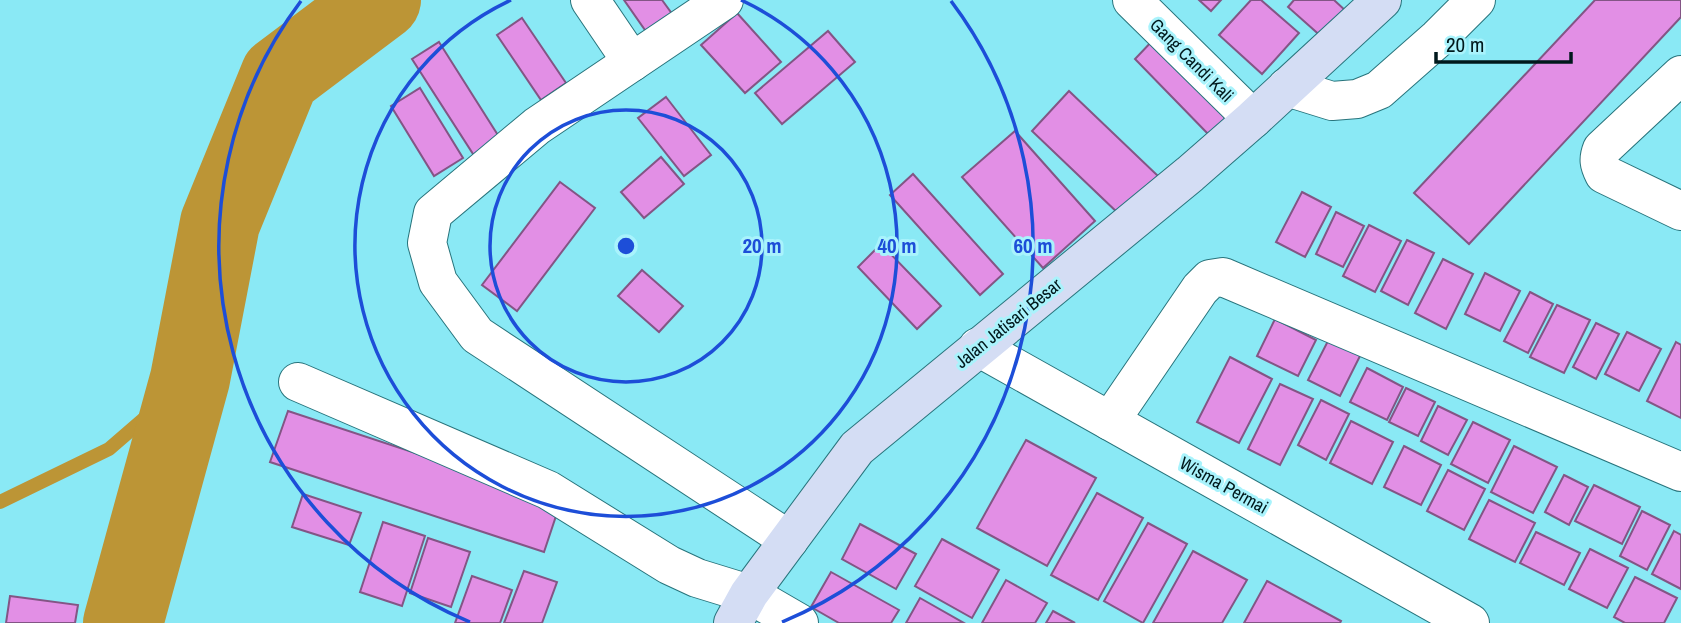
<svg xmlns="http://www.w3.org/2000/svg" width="1681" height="623" font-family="'Archivo Narrow',sans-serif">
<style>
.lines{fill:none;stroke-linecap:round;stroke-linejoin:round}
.stream{stroke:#bc9536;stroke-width:14}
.river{stroke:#bc9536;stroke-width:80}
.building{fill:#e28fe5;stroke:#835585;stroke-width:2}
.street-casing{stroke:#28747c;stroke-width:40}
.secondary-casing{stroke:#28747c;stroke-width:40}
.street{stroke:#fff;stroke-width:38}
.secondary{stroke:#d4ddf4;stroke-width:38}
.ring{fill:none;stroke:#1d4ed8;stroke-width:3.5}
.labels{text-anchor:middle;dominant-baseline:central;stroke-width:6;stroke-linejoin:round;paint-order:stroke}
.street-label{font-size:18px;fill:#00191c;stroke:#a9f3fc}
.centre{fill:#1d4ed8;stroke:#a9f3fc;stroke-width:3.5}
.ring-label{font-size:21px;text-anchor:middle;font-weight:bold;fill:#1d4ed8;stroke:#a9f3fc;stroke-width:6;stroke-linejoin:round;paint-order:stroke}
</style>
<rect width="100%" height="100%" fill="#8ae9f5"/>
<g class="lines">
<polyline class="stream" points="0,502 109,449 190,379"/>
<polyline class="river" points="123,623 190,379 220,223 280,76 381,0"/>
</g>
<g class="building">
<polygon points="624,0 662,0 678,22 652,40"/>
<polygon points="1199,0 1221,0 1211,11"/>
<polygon points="1251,0 1261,0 1299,33 1262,74 1219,35"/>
<polygon points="1294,0 1334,0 1347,12 1323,38 1288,7"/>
<polygon points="1595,0 1681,0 1681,17 1469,244 1414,193"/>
<polygon points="737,13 781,62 745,93 701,45"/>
<polygon points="522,18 566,83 541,100 497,35"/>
<polygon points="828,31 855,62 782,124 755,93"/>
<polygon points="1155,38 1232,116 1211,137 1135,59"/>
<polygon points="439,42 501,140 475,157 412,59"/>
<polygon points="420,88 463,158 434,176 391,106"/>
<polygon points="1069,91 1158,176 1120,215 1032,131"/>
<polygon points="666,97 711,155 684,176 638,118"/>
<polygon points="1015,131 1095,221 1043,268 962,177"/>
<polygon points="661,157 684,184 644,218 621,192"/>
<polygon points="913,174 1003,274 980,295 890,195"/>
<polygon points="560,182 595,208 517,311 482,285"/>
<polygon points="1302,192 1331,207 1305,257 1276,242"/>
<polygon points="1336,212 1364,226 1343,267 1316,254"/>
<polygon points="1369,225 1401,241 1375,292 1343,276"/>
<polygon points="1407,240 1434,253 1408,305 1381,291"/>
<polygon points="881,244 941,306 917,329 858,267"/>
<polygon points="1443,259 1473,274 1446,329 1415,313"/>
<polygon points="642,270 683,306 659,332 618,296"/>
<polygon points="1485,273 1520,291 1500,331 1465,314"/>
<polygon points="1530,292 1553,304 1528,353 1504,341"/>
<polygon points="1557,305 1590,320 1564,373 1530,357"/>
<polygon points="1275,319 1316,340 1298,376 1257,356"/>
<polygon points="1596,323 1619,334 1596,379 1573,367"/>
<polygon points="1627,332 1661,349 1639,391 1605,374"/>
<polygon points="1330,337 1362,352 1340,396 1308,380"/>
<polygon points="1676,342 1681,345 1681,418 1647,401"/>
<polygon points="1230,357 1272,379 1239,443 1197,422"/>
<polygon points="1367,368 1403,387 1387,420 1350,402"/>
<polygon points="1280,384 1313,399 1280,465 1248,449"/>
<polygon points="1406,388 1435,402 1418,436 1389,422"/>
<polygon points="1321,400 1349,414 1326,460 1298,445"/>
<polygon points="1438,406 1467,420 1448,455 1421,441"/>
<polygon points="288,411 561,501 544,552 270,462"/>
<polygon points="1351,421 1393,442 1372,484 1330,463"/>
<polygon points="1473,422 1510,440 1488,483 1451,464"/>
<polygon points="1026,440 1096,478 1047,566 977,528"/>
<polygon points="1404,446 1441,465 1421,505 1384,487"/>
<polygon points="1514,446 1557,467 1533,513 1491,492"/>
<polygon points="1448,470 1485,489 1464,530 1427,511"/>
<polygon points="1564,475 1588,487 1569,525 1545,512"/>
<polygon points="1594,485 1640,507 1622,544 1575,521"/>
<polygon points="1097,493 1143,518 1098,600 1051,575"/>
<polygon points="303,494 361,513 349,545 292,527"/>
<polygon points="1489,500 1535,523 1515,562 1469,539"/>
<polygon points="1642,511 1670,525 1647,570 1620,556"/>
<polygon points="383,522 425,536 402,606 360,592"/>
<polygon points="1148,523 1187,544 1143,623 1104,601"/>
<polygon points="860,524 916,554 896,589 842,559"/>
<polygon points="1674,531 1681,535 1681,589 1652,574"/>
<polygon points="1536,532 1580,553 1564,585 1520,563"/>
<polygon points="428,538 470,552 451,607 410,593"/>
<polygon points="942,539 999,570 972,618 915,586"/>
<polygon points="1590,549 1628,568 1607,608 1569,589"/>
<polygon points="1193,551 1247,580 1222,623 1153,623"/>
<polygon points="524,571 557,582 542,623 504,623"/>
<polygon points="831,572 899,610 891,623 839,623 811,607"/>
<polygon points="472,576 512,590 500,623 455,623"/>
<polygon points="1635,577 1677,598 1664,623 1625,623 1614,617"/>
<polygon points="1006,580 1047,603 1035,623 982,623"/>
<polygon points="1267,581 1341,621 1340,623 1244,623"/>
<polygon points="10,596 78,605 75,623 6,623"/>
<polygon points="920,598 964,623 906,623"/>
<polygon points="1053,611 1075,623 1046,623"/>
</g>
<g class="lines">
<defs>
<g id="street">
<polyline points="590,0 632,62"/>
<polyline points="724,0 537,126 433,213 427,243 438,282 477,335 789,540"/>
<polyline points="1132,0 1253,119"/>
<path d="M1681,75L1602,149C1598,159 1599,164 1604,174L1681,211"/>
<polyline points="1287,87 1332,101 1357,99 1379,90 1438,38 1476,0"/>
<polyline points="978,347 1470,623"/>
<polyline points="298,382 548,490 669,565 697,578 749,594 799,623"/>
<polyline points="1110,421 1200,289 1210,279 1223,277 1681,472"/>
</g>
<polyline id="secondary" points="733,623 749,594 857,448 1190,174 1253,119 1382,0"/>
</defs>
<use href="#street" class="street-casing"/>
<use href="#secondary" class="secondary-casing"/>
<use href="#street" class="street"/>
<use href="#secondary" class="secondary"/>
</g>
<g class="ring">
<circle cx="626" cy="246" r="136"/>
<path d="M741 0A271 271 0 1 1 511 0"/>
<path d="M470 622A407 407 0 0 1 301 1M951 1A407 407 0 0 1 782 622"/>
</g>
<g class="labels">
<g class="street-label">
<text transform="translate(1192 60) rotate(45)">Gang Candi Kali</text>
<text transform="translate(1008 323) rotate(-39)">Jalan Jatisari Besar</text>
<text transform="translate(1224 485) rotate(29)">Wisma Permai</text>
</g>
</g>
<circle cx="626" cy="246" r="10" class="centre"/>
<g class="ring-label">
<text x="762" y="253">20 m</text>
<text x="897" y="253">40 m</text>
<text x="1033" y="253">60 m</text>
</g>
<path d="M1436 52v10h135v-10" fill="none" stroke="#00191c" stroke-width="3.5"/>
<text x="1446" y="52" font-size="21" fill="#00191c" stroke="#a9f3fc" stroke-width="5" paint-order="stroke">20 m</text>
</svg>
